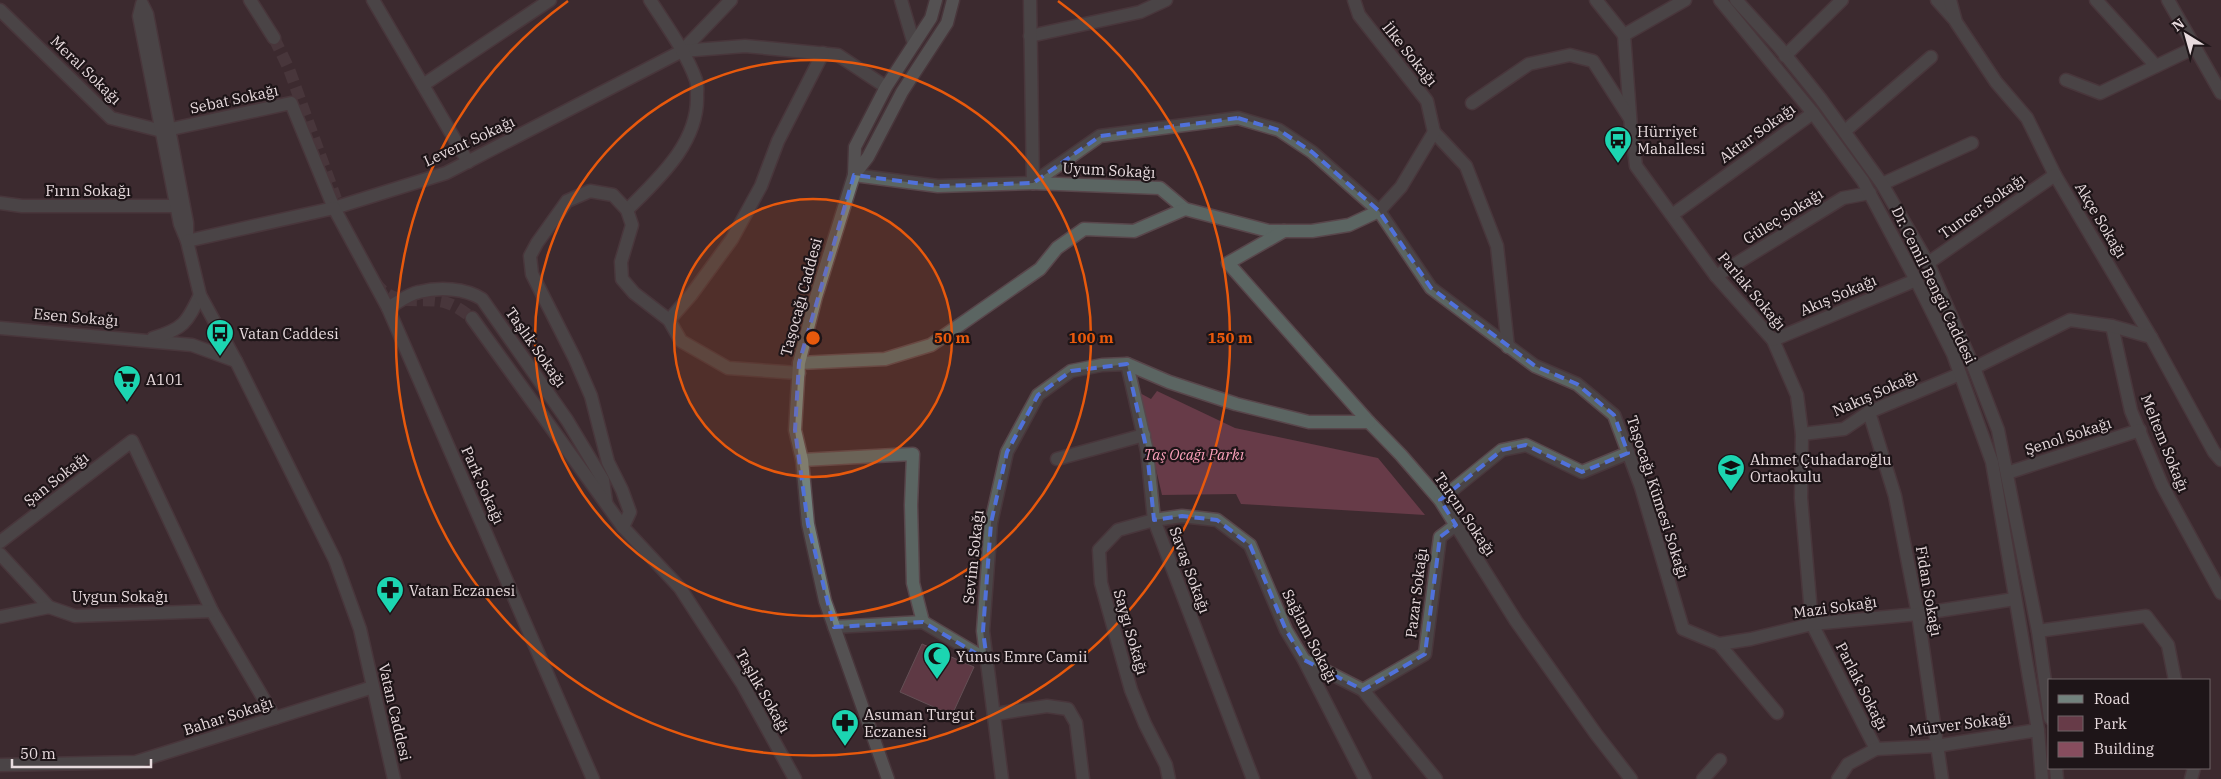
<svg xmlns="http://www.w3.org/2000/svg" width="2221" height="779" font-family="'IBM Plex Serif',serif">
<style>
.green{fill:#673b48}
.building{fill:#874d5e;stroke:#937c82}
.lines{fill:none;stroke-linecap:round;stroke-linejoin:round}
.minor-tunnel{stroke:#574549;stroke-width:12;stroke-dasharray:12 6;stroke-linecap:butt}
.minor-casing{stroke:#58464b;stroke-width:15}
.tertiary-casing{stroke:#58464b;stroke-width:15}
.secondary-casing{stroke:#58464b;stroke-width:15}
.minor{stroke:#5b6562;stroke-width:12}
.tertiary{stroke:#5b6562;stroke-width:12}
.secondary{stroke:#72827d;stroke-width:12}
.marked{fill:none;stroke:#5071da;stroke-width:4;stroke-dasharray:10 6;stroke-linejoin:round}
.ring{fill:none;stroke:#e8590c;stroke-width:2.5}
.labels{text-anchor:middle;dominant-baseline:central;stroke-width:4.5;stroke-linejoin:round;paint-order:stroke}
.street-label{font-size:15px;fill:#e8dbde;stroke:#1e1518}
.poi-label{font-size:15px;fill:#e8dbde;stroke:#1e1518;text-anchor:start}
.park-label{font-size:15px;font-style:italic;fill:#fca1bb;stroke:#1e1518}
.centre{fill:#e8590c;stroke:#1e1518;stroke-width:2.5}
.ring-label{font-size:15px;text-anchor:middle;font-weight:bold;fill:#e8590c;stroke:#1e1518;stroke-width:4.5;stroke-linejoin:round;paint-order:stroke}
</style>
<rect width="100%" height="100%" fill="#3d2a2f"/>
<polygon class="green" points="1157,391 1235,428 1378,458 1425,515 1241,504 1236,494 1162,495 1138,392 1151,399"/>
<polygon class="building" points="922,644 974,667 952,715 900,692"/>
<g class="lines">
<g class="minor-tunnel">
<polyline points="274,38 289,69 336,199"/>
<path d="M375,282C394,309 418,296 444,302C455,305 463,311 472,318"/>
</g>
<defs>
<g id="minor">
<polyline points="250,0 274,38"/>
<polyline points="373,0 468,162"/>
<polyline points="901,0 914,44"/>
<polyline points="1354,0 1359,15 1427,101 1434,132 1466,166 1497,246 1508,347"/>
<polyline points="1937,0 1954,19"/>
<polyline points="1950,0 1956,22 1996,82 2027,118 2055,175 2151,337 2214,452 2221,460"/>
<polyline points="2096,0 2156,66"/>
<polyline points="0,10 111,118 162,131 291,103 334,208 446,173 682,51 731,0"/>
<polyline points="1624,35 1631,128 1636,166 1716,276 1773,340 1797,395 1802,434 1801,498 1812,624 1876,749"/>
<polyline points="1030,36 1140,12 1166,0"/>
<polyline points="682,51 745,46 838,55 886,87"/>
<polyline points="1785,56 1842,0"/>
<polyline points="2066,80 2100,93 2196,47"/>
<polyline points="423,85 550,0"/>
<polyline points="1472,103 1529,64 1570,55 1593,61 1629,117"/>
<polyline points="1845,131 1931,57"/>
<polyline points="1033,183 1100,136 1238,118 1279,130 1312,152 1379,211 1431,288 1535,366 1577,384 1614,415 1641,487 1683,629 1719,644 1777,713"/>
<polyline points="1033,183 1160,188 1185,209 1269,231 1312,231 1349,225 1379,211 1401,187 1434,132"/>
<polyline points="1882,184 1972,143"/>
<polyline points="0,203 22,206 176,206"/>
<path d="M627,210C658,179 699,143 697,95C697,90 698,85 696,80C686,52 666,25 650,0"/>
<polyline points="1672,215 1813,113"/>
<polyline points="1284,231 1228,263 1369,422 1401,455 1440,500 1516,621 1596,734 1631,779"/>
<polyline points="1928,263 2055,175"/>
<polyline points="1716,276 1843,198 1870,193"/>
<path d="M388,308C397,303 408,294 419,292C439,287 465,288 482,299L567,420L603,480L606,502"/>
<polyline points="472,318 623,527 680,588 743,685 795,779"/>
<polyline points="669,320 691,295 732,239 761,186 778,141 823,53"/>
<polyline points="2112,326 2131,411 2162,485 2221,593"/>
<polyline points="0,328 192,345 236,361"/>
<path d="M153,338C183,329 187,323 200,295"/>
<polyline points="1773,340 1916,280"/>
<polyline points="799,363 885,359 931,345 1040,269 1057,248 1084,229 1134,231 1185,209"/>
<polyline points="1127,364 1147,451 1154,520 1253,779"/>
<polyline points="1974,368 2070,320 2112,326 2151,337"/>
<polyline points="1869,412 1895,496 1918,614 1942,779"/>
<polyline points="1802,434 1844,429 1869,412 1960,374"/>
<polyline points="1057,459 1144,435"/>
<polyline points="802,460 913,454 911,505 913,583 923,622"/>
<polyline points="2007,473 2140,430"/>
<polyline points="1440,500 1502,450 1526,445 1582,472 1628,453"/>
<polyline points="623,527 630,512 622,490 608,462 591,396 575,359 532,274 530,256 537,243 567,201 590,191 613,195 627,210 632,225 621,262 622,279 634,293 669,320 681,341 728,368 799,373"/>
<polyline points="0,542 132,441 212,611 275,718"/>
<polyline points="0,554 49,607"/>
<polyline points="0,617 49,607 75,616 212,611"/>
<polyline points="923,622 987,660"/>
<polyline points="834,627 923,622"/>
<polyline points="2038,631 2146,616 2168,645 2175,680"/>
<polyline points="1719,644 1751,639 1812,624 1918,614 2015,599"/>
<polyline points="1304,660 1363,690 1425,654 1440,537 1456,525"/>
<polyline points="1363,690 1436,779"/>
<polyline points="995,714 1047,706 1068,709 1076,723 1083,779"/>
<polyline points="0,765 136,762 373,687"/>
<polyline points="1002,779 983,631 991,523 1007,452 1038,395 1071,371 1102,365 1127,364 1169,382 1236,404 1309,422 1369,422"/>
<polyline points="1169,779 1166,765 1145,724 1131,690 1101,583 1099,550 1118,530 1154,520 1182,516 1217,520 1250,545 1286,630 1304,660 1365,779"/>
<polyline points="1703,779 1720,760"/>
<polyline points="1838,779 1848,764 1876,749 1936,746 2038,730"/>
<polyline points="2191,779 2194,768"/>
</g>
<g id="tertiary">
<polyline points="1596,0 1624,35 1685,0"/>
<polyline points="1720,0 1813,113 1863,181 1916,280 1953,354 1992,462 2038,730 2042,779"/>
<polyline points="1736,0 1779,47 1820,98 1882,184 1928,263 1974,368 1998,430 2038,631 2050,718"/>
<polyline points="2168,0 2221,93"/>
<polyline points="854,175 938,186 1033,183 1030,0"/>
<polyline points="187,241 180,224 139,16 142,4 147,14 187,223 187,241 200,295 236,361 335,560 360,629 394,779"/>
<polyline points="187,241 334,208 388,308 593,779"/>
<polyline points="2056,768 2057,779"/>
</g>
<g id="secondary">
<polyline points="854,175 868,157 902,92 947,23 953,0"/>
<polyline points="888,779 825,601 808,524 802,460 795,430 799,363 816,297 854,175 855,147 886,87 931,18 936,0"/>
</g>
</defs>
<use href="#minor" class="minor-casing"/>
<use href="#tertiary" class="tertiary-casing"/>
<use href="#secondary" class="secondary-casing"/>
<use href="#minor" class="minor"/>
<use href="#tertiary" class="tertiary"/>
<use href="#secondary" class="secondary"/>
</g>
<path d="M0 0H2221V779H0ZM1238,118L1279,130L1312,152L1379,211L1431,288L1535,366L1577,384L1614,415L1628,453L1582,472L1526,445L1502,450L1440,500L1456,525L1440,537L1425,654L1363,690L1304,660L1286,630L1250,545L1217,520L1182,516L1154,520L1147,451L1127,364L1071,371L1038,395L1007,452L991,523L983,631L987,660L923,622L834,627L808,524L795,430L799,363L854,175L938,186L1033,183L1100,136Z" fill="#3d2a2f" fill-opacity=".55" fill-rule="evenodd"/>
<path class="marked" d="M1238,118L1279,130L1312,152L1379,211L1431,288L1535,366L1577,384L1614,415L1628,453L1582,472L1526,445L1502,450L1440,500L1456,525L1440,537L1425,654L1363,690L1304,660L1286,630L1250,545L1217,520L1182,516L1154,520L1147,451L1127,364L1071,371L1038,395L1007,452L991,523L983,631L987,660L923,622L834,627L808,524L795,430L799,363L854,175L938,186L1033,183L1100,136Z"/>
<circle cx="813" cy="338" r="139" fill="#e8590c" fill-opacity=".12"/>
<g class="ring">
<circle cx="813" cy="338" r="139"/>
<circle cx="813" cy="338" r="278"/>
<path d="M1058 1A417 417 0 1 1 568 1"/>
</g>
<defs>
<symbol id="bus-pin" viewBox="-11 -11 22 30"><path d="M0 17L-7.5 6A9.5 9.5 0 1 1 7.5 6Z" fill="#1cd5b1" stroke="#1e1518"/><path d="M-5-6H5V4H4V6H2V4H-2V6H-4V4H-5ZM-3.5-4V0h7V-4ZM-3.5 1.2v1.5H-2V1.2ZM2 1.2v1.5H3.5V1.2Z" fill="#111"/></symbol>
<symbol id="supermarket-pin" viewBox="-11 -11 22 30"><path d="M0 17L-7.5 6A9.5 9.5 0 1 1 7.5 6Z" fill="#1cd5b1" stroke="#1e1518"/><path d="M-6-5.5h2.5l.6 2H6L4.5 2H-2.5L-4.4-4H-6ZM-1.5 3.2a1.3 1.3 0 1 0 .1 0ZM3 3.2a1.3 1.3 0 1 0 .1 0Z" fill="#111"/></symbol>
<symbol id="school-pin" viewBox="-11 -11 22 30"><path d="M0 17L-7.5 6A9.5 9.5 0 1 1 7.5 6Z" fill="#1cd5b1" stroke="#1e1518"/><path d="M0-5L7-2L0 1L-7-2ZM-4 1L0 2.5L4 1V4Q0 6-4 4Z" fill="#111"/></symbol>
<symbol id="pharmacy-pin" viewBox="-11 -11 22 30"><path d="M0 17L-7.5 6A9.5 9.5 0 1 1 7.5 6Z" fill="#1cd5b1" stroke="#1e1518"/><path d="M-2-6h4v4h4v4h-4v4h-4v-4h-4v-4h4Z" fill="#111"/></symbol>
<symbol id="mosque-pin" viewBox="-11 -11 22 30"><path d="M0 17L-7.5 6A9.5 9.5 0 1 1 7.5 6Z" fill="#1cd5b1" stroke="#1e1518"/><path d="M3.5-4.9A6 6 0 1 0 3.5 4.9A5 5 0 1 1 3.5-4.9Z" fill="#111"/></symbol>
</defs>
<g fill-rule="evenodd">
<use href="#bus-pin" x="1602" y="124" width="32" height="43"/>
<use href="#bus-pin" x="204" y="317" width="32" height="43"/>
<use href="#supermarket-pin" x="111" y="363" width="32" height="43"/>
<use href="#school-pin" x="1715" y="452" width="32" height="43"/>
<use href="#pharmacy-pin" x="374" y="574" width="32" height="43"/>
<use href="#mosque-pin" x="921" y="640" width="32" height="43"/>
<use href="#pharmacy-pin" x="829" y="707" width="32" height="43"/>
</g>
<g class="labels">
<g class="street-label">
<text transform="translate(1410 54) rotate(51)">İlke Sokağı</text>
<text transform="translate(86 70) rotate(44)">Meral Sokağı</text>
<text transform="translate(234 99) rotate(-12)">Sebat Sokağı</text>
<text transform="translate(1757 133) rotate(-36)">Aktar Sokağı</text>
<text transform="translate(469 141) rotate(-25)">Levent Sokağı</text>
<text transform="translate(1109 170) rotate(3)">Uyum Sokağı</text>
<text x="88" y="190">Fırın Sokağı</text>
<text transform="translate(1982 206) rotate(-35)">Tuncer Sokağı</text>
<text transform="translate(1783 216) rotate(-32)">Güleç Sokağı</text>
<text transform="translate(2101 220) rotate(59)">Akçe Sokağı</text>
<text transform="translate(1934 285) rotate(64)">Dr. Cemil Bengü Caddesi</text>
<text transform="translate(1752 291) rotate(50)">Parlak Sokağı</text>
<text transform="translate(1838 295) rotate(-23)">Akış Sokağı</text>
<text transform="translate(801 297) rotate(-75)">Taşocağı Caddesi</text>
<text transform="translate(76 317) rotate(5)">Esen Sokağı</text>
<text transform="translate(536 347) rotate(55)">Taşlık Sokağı</text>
<text transform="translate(1875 393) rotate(-24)">Nakış Sokağı</text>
<text transform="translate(2068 436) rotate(-18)">Şenol Sokağı</text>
<text transform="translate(2165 443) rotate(68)">Meltem Sokağı</text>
<text transform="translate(56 479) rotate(-38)">Şan Sokağı</text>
<text transform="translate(483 485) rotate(66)">Park Sokağı</text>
<text transform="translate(1658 497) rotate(72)">Taşocağı Kümesi Sokağı</text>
<text transform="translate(1465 514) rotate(56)">Tarçın Sokağı</text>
<text transform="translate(973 557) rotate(-84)">Sevim Sokağı</text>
<text transform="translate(1190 570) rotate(70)">Savaş Sokağı</text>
<text transform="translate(1929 591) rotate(80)">Fidan Sokağı</text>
<text transform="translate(1416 593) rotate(-83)">Pazar Sokağı</text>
<text x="120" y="596">Uygun Sokağı</text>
<text transform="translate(1835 607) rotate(-8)">Mazi Sokağı</text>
<text transform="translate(1131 632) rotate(74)">Saygı Sokağı</text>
<text transform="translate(1310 636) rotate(63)">Sağlam Sokağı</text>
<text transform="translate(1862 686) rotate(63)">Parlak Sokağı</text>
<text transform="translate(763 691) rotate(60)">Taşlık Sokağı</text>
<text transform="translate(395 712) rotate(77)">Vatan Caddesi</text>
<text transform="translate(228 716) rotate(-18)">Bahar Sokağı</text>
<text transform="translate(1960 724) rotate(-7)">Mürver Sokağı</text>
</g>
<g class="poi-label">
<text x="1637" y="131">Hürriyet<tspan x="1637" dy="17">Mahallesi</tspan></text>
<text x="239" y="333">Vatan Caddesi</text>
<text x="146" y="379">A101</text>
<text x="1750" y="459">Ahmet Çuhadaroğlu<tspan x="1750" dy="17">Ortaokulu</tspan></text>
<text x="409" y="590">Vatan Eczanesi</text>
<text x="956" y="656">Yunus Emre Camii</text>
<text x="864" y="714">Asuman Turgut<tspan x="864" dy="17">Eczanesi</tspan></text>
</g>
<g class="park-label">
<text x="1194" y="454">Taş Ocağı Parkı</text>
</g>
</g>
<circle cx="813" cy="338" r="8" class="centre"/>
<g class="ring-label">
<text x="952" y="343">50 m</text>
<text x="1091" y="343">100 m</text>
<text x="1230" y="343">150 m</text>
</g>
<rect x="2048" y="679" width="162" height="90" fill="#1e1518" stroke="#6f6467"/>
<rect x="2058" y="695" width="25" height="8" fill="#72827d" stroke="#6f6467"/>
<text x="2094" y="704" font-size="15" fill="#e8dbde">Road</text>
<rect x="2058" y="716" width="25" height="15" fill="#673b48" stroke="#6f6467"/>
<text x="2094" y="729" font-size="15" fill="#e8dbde">Park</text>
<rect x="2058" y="742" width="25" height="15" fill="#874d5e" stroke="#6f6467"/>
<text x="2094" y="754" font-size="15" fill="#e8dbde">Building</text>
<g transform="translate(2186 35) rotate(323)" stroke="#1e1518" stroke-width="4" paint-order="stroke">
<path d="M0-4L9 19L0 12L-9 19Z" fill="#e8dbde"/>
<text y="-8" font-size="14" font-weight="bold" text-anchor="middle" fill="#e8dbde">N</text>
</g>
<path d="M12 759v8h139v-8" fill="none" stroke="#e8dbde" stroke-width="2.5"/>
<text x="20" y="759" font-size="15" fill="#e8dbde" stroke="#1e1518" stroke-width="4" paint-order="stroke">50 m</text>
</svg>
